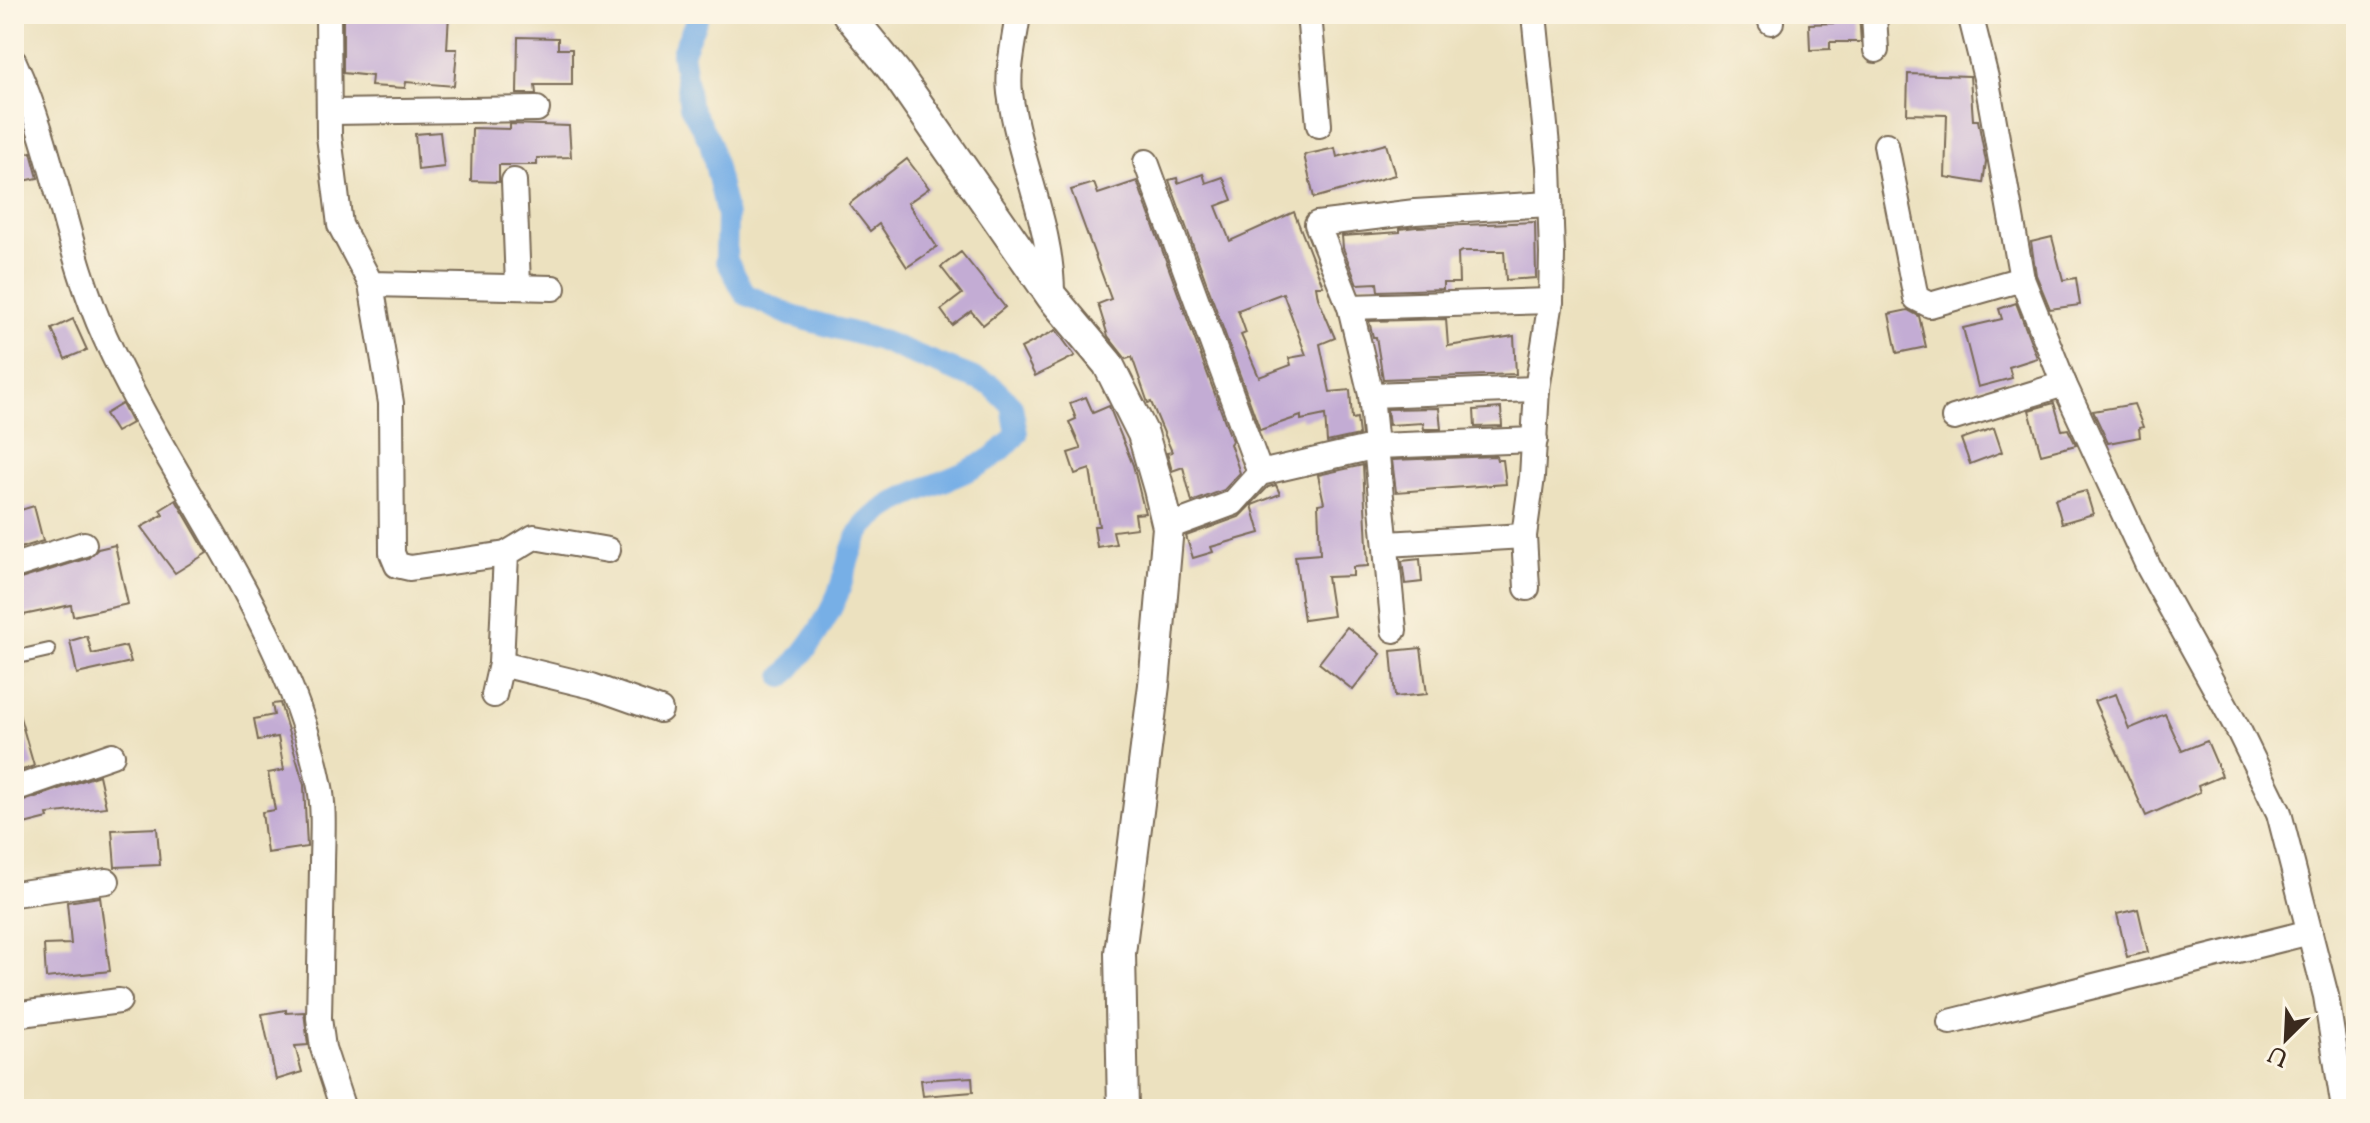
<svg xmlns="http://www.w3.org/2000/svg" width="2370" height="1123" font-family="'Sorts Mill Goudy',serif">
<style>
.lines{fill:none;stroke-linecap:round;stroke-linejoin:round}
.canal{stroke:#77afe6;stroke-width:22}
.building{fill:#c3acd4;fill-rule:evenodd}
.service-casing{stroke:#796a56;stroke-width:16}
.minor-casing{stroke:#796a56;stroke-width:28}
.tertiary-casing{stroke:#796a56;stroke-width:34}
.service{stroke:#fff;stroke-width:12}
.minor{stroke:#fff;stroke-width:24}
.tertiary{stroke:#fff;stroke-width:30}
</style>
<rect width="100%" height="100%" fill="#fcf5e5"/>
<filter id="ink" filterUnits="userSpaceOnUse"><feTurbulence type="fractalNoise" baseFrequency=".0125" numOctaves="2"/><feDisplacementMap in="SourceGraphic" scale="16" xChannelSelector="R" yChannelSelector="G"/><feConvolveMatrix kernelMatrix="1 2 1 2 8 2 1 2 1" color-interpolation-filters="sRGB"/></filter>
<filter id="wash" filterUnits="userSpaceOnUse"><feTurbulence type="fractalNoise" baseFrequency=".006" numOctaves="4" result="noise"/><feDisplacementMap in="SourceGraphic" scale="32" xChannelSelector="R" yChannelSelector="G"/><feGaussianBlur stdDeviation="1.8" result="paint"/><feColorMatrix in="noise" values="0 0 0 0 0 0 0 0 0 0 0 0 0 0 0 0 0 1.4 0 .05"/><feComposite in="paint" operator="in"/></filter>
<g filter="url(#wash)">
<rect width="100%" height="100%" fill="#ece1bf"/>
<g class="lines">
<path class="canal" d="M699,14L682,53L690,106L710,142L727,216L726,259L745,294L792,316L879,340L991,385L1012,406L1017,434C978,484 910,480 867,523C850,540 846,575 837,596C823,628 806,651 783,677"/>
</g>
<g id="blocks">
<g class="building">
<polygon points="343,14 449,14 447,49 457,49 454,86 406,82 405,88 371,86 372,76 343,73"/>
<polygon points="1836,14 1859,14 1861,42 1830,42 1830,49 1810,50 1809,24 1836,23"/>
<polygon points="518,37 558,38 558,49 572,49 572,85 535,85 536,94 517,94"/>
<polygon points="1908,74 1970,76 1973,120 1978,120 1986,162 1983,183 1945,177 1947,115 1907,114"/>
<polygon points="510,124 569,126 571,157 537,158 537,165 499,165 499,182 471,181 472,128 510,129"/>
<polygon points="440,132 444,167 418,170 415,134"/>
<polygon points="1386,144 1395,175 1314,198 1304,155 1335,148 1337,157"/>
<polygon points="31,152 38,178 14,183 14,156"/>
<polygon points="907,159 929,188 908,203 937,247 907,267 879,224 870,231 849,204"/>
<path d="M1203,174L1206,183L1223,177L1232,200L1216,206L1230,241L1294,212L1323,286H1316L1318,298L1335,338L1320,344L1330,392L1350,390L1352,419L1357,418L1359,435L1327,442L1325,415L1301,420V416L1260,430L1169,180L1177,178L1178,183ZM1283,293L1306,355L1289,358L1291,365L1259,377L1241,335L1246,333L1238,310Z"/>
<polygon points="1137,181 1232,441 1230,444 1240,473 1224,490 1192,502 1183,467 1172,471 1167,453 1172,452 1151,402 1148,403 1132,357 1126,359 1108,336 1098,304 1111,299 1071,190 1094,183 1098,194"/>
<polygon points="1535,222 1536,278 1506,280 1504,251 1463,251 1458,253 1459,283 1443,283 1443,289 1378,291 1377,283 1357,284 1343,248 1342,236 1400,232 1400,229 1416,227"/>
<polygon points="2052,237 2063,280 2076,278 2080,305 2050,309 2036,275 2031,242"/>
<polygon points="961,252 1005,307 983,325 971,311 952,325 941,310 962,294 941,267"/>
<polygon points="2016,303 2037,358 2009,367 2012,378 1978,387 1963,328 2002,319 1999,309"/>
<polygon points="1908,310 1919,316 1926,347 1897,353 1889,314"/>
<polygon points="73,319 87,350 65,359 52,329"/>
<polygon points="1446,319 1448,346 1514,336 1516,374 1383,379 1376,337 1373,337 1369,321"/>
<polygon points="1056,330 1075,356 1035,376 1021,348"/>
<polygon points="1086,397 1093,413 1109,406 1133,465 1145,513 1135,514 1137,528 1113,531 1116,544 1097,547 1094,526 1099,526 1090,469 1075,474 1068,453 1081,449 1069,422 1076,419 1070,403"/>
<polygon points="2054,403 2062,430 2068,429 2076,445 2041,454 2029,410"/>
<polygon points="122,404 132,423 116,432 105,414"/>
<polygon points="2134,404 2143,427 2139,428 2140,437 2108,443 2093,411"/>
<polygon points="1439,408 1441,429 1424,429 1423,423 1389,425 1387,409"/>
<polygon points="1501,408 1502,426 1475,427 1474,410"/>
<polygon points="1994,428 2002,452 1970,464 1961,439"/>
<polygon points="1496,456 1497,460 1503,460 1506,484 1396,492 1392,460"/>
<polygon points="1363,465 1368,566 1353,567 1353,576 1327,577 1333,616 1304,620 1295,556 1320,554 1318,504 1324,503 1318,475"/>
<polygon points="1276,485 1280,494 1252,505 1260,533 1211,547 1213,552 1193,558 1186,536 1239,517 1268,487"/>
<polygon points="2086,491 2093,514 2062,523 2055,499"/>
<polygon points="176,500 207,553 175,573 141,527 163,515 160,510"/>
<polygon points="34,506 43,541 14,550 14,512"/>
<polygon points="115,545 128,604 73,616 71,605 14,617 14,581 88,558 98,549"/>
<polygon points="1420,559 1422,582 1405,584 1402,561"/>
<polygon points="1347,627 1381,654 1353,690 1319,663"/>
<polygon points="87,636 92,654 126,646 131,662 77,674 70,641"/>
<polygon points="1421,648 1427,694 1395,697 1391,651"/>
<polygon points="2116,694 2129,729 2165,714 2182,751 2207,741 2222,776 2198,786 2200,792 2146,816 2094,701"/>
<polygon points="280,703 304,785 307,847 267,853 262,812 275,810 268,773 284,770 278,737 258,740 254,719 274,715 272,704"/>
<polygon points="19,714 34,766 14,773 14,715"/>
<polygon points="99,775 106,807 47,814 48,818 24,824 18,803"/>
<polygon points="157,828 160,865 115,867 112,830"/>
<polygon points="100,897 110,971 46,978 44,945 71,944 67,902"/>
<polygon points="2138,909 2148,952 2127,957 2117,914"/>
<polygon points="286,1010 286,1013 304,1012 308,1045 295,1046 302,1072 276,1080 262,1014"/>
<polygon points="972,1077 973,1092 923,1096 921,1080"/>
</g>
</g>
</g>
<g filter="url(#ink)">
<use href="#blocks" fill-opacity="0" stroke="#796a56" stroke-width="2"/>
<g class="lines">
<defs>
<polyline id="service" points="14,658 49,650"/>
<g id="minor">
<polyline points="328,14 329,136 340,225 371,284 553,288"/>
<path d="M1018,14C1015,39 1007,69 1010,93C1019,163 1053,227 1052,297"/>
<polyline points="1309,14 1319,125"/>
<polyline points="1770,14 1771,22"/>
<polyline points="1874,14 1876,50"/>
<polyline points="1970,14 1987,82 2022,279 2064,384 2149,568 2240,733 2279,813 2326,996 2344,1109"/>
<path d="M14,62C55,151 65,249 105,337C172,485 287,622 319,782C325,808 322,840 322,867C321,917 320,967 319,1018L323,1048L343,1109"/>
<polyline points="331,112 537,109"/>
<polyline points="1886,145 1916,298 1930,305 2022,279"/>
<polyline points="1146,162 1260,473"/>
<polyline points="514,181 518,285"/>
<polyline points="371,284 391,403 392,553 397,565 410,568 506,554 534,537 608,550"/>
<polyline points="1350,307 1551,301"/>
<polyline points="1371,395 1537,389"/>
<polyline points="1954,418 2064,384"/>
<polyline points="1168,527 1233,503 1260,473 1377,446 1535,440"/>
<polyline points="1387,544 1524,536"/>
<polyline points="14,566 84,544"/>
<polyline points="1527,588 1524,536 1532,477 1537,389 1551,301 1552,254 1549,166 1534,14"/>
<polyline points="1394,630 1371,395 1350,307 1317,224 1415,212 1550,204"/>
<polyline points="501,664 592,686 660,710"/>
<polyline points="494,695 501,664 506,554"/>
<polyline points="14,789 112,755"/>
<polyline points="14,894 107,881"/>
<polyline points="14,1015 119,1001"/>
<polyline points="1950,1022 2310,932"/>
</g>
<polyline id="tertiary" points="848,14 896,73 1052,297 1108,364 1143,434 1159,489 1168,527 1154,685 1120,953 1123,1109"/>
</defs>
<use href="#service" class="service-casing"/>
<use href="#minor" class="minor-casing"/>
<use href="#tertiary" class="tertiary-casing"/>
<use href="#service" class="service"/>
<use href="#minor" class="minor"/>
<use href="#tertiary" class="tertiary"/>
</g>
</g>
<rect width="2370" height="1123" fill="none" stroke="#fcf5e5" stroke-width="48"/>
<g transform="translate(2286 1039) rotate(204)" stroke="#fcf5e5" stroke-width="6" paint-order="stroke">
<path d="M0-6L14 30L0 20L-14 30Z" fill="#3b2a1e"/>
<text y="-12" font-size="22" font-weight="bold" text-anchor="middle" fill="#3b2a1e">U</text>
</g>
</svg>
